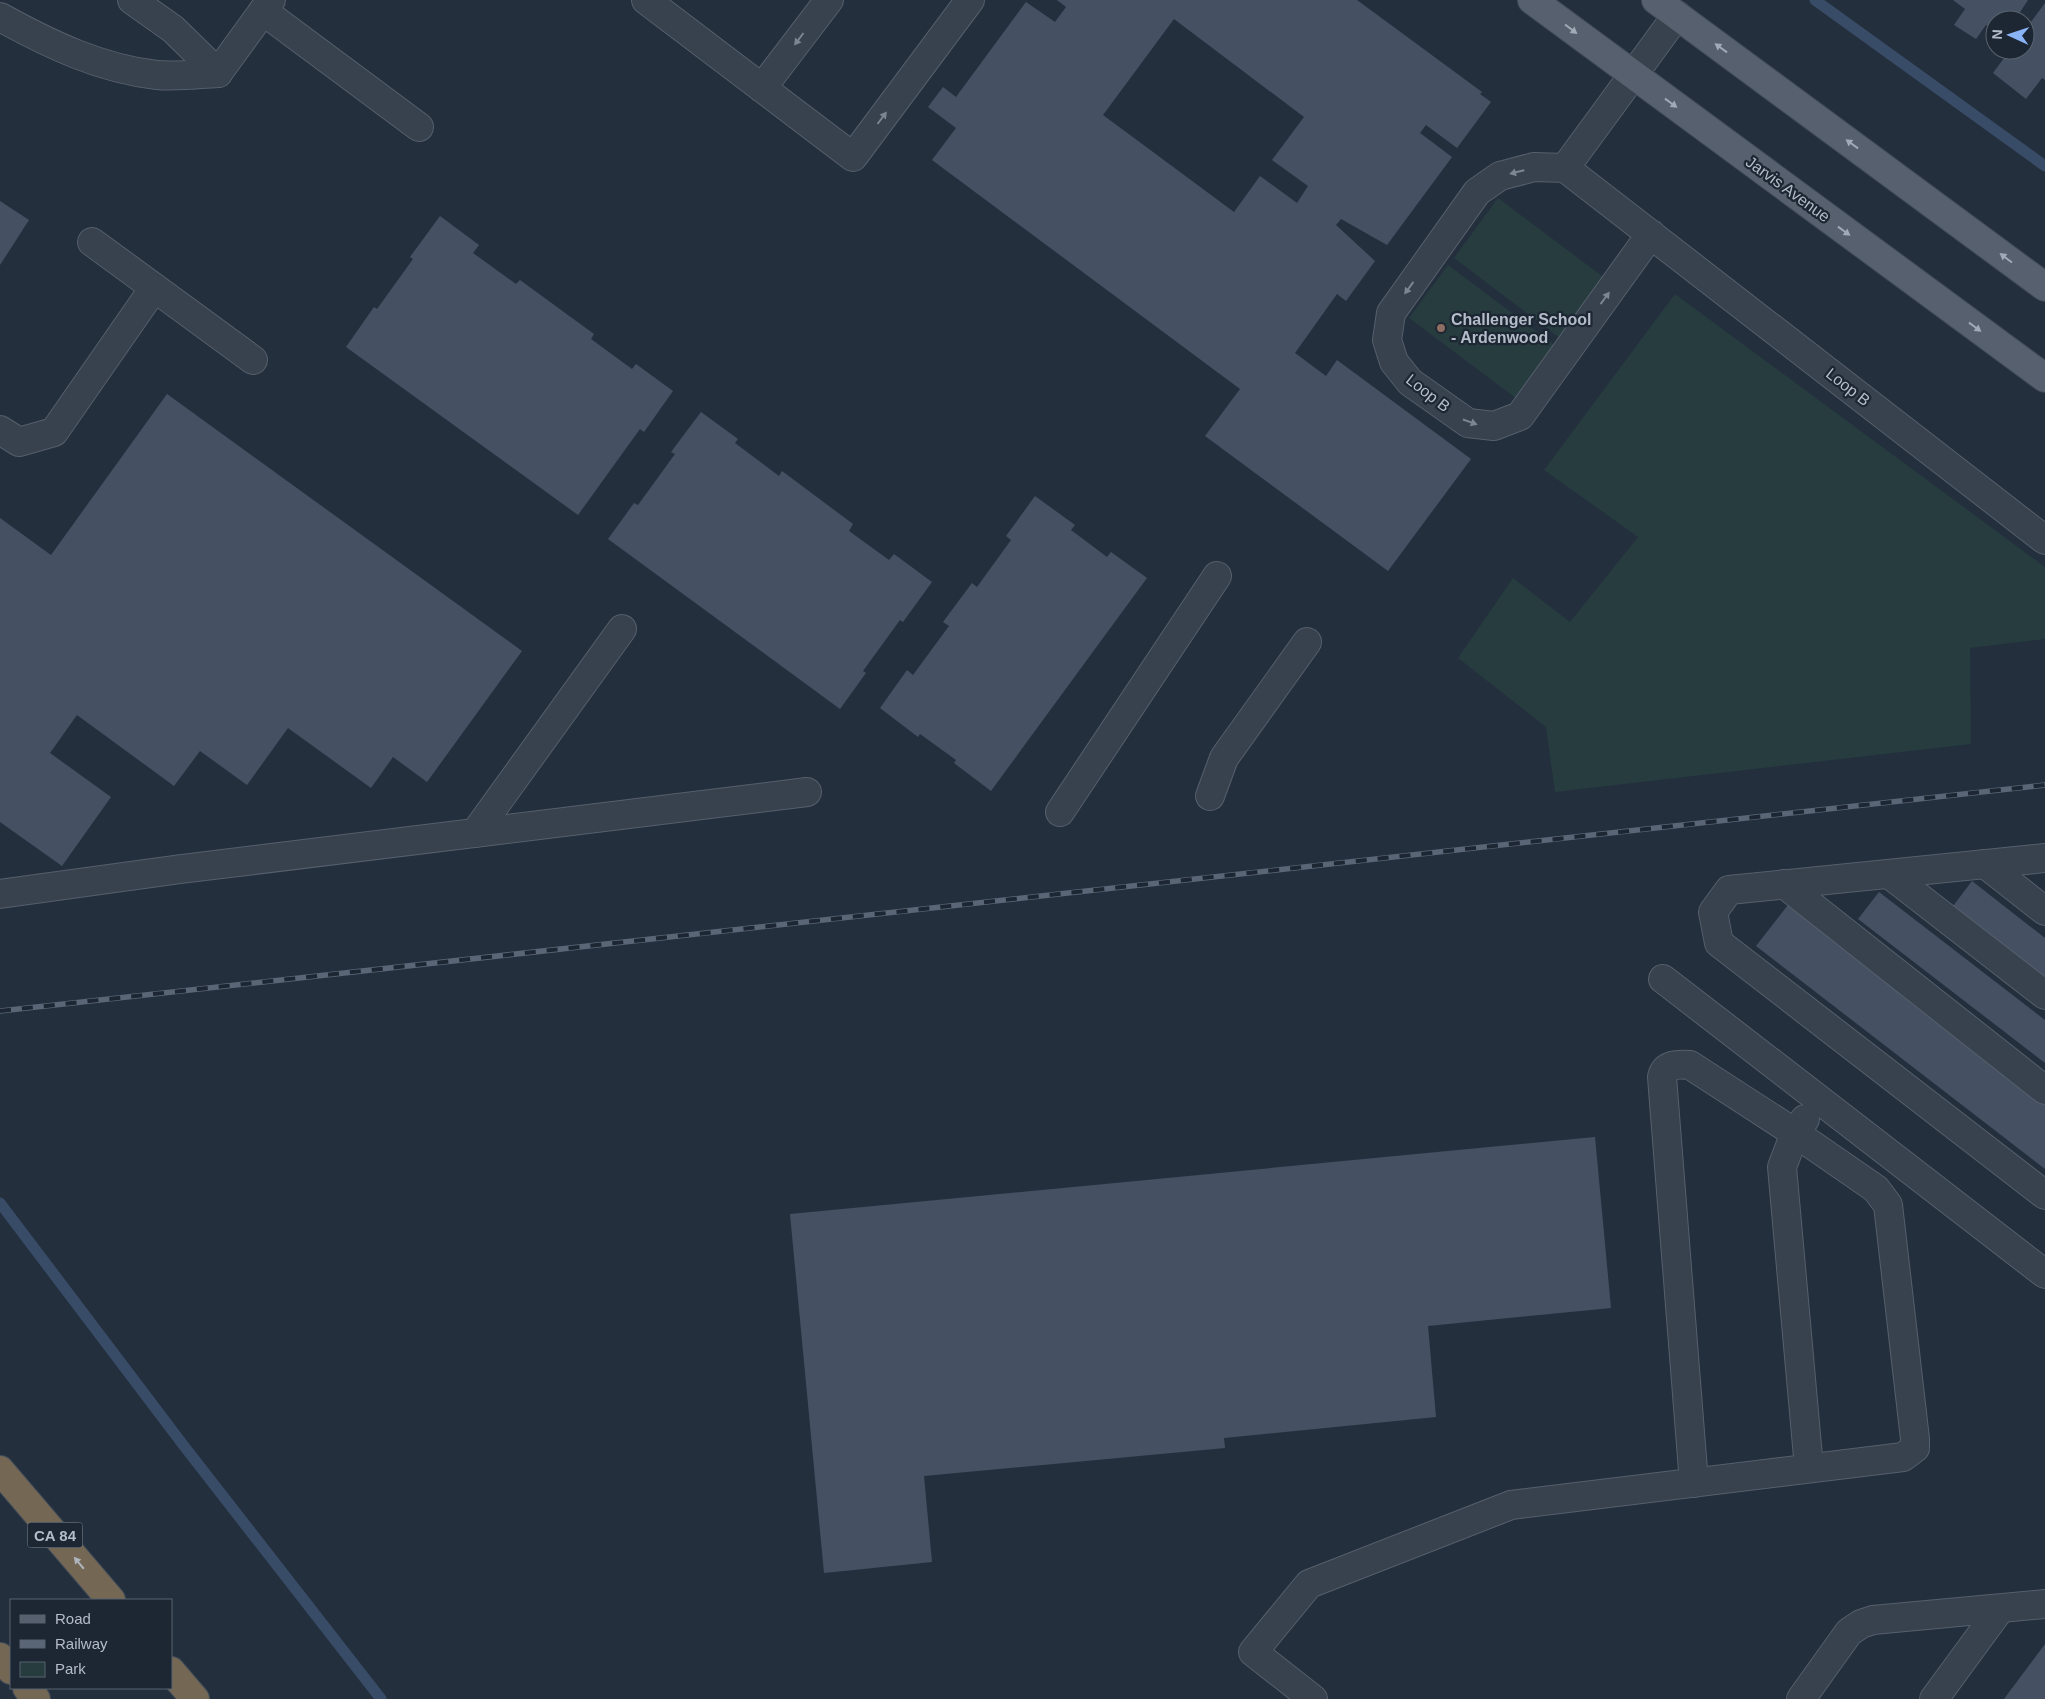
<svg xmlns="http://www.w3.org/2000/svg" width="2045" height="1699" font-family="Helvetica,sans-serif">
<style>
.green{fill:#263c3f}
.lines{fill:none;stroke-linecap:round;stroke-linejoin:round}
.stream{stroke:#394c67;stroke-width:11}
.building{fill:#455162;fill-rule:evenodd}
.minor-casing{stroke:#565f6c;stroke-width:30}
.major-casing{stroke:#414a57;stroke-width:30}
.highway-casing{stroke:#434c59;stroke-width:30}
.minor{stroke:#38414e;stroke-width:28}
.major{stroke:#56606e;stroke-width:28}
.highway{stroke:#746855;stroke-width:28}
.rail-casing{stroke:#5a6575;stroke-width:5.5}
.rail{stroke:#1d2633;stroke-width:4;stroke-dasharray:11;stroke-linecap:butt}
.oneway{fill:#a1aab7}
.oneway2{fill:#7c8592}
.oneway3{fill:#aeb4bd}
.education-dot{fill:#8d6e63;stroke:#1d2633;stroke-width:2}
.labels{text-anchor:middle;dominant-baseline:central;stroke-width:4.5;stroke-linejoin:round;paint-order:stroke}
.shield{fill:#1d2633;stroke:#878f9c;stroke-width:1}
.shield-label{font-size:15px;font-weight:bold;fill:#b4bcc9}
.street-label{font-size:16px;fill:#b4bcc9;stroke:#1d2633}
.poi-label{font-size:16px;font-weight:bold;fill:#b4bcc9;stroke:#1d2633;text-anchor:start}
</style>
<rect width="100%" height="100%" fill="#242f3e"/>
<g class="green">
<polygon points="1498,198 1606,279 1561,339 1454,258"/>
<polygon points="1448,265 1556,346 1517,399 1409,318"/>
<polygon points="1675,294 2045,567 2045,639 1970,648 1971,744 1555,792 1546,727 1458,658 1513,578 1570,622 1638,537 1544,470"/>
</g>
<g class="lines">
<g class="stream">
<polyline points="1815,0 2045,166"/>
<polyline points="0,1203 184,1446 381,1699"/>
</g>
</g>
<g class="building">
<path d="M1057,0H1357L1482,92L1480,94L1491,102L1457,148L1426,125L1420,133L1452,157L1387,245L1341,219L1336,225L1375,261L1346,301L1337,294L1295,353L1326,376L1337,360L1471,459L1388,571L1205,436L1240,389L932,160L956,128L928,107L943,87L956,97L1026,2L1055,22L1066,7ZM1174,19L1304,117L1272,160L1308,186L1297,203L1260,176L1234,212L1103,115Z"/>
<polygon points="1953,0 2028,0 2015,20 1995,20 1995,31 1986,25 1976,39 1954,25 1965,9"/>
<polygon points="2045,3 2045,80 2042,78 2026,99 1993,73 2010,50 2025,50 2025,30"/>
<polygon points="0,201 29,220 0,265"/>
<polygon points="440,216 479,245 473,253 516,284 520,280 594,334 591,339 632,369 636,364 673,391 644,432 640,429 578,515 346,347 374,307 377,309 413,259 410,257"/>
<polygon points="167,394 522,651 427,782 393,757 371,788 288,728 247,785 200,751 174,786 77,715 50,753 111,797 62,866 0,822 0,518 51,555"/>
<polygon points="701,412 738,439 735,443 779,476 782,471 853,524 849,531 889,560 894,554 932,582 903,622 900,620 863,671 866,673 840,709 608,539 634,503 638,505 675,454 671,452"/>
<polygon points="1035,496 1075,525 1071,530 1107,557 1111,552 1147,578 991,791 954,763 956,760 920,734 918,737 880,708 907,670 913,675 949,626 943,622 972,583 977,587 1011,540 1006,536"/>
<polygon points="1972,881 2045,938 2045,983 1950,910"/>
<polygon points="1879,892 2045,1020 2045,1063 1858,919"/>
<polygon points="1788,905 2045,1103 2045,1169 1756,946"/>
<polygon points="1595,1137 1611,1308 1428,1326 1436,1417 1224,1438 1225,1448 924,1476 932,1562 824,1573 790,1214"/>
<polygon points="2045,1644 2045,1699 2004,1699"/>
</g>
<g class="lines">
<defs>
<g id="minor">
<polyline points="132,0 173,29 218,73"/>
<polyline points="646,0 853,157 970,0"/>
<polyline points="263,11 419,127"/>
<path d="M0,17C49,44 101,69 157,75C176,77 198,74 218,73"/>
<polyline points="218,73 271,0"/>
<polyline points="762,88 829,0"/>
<polyline points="1565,168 1677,15"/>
<polyline points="1651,234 1520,416 1494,426 1468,423 1410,382 1394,362 1387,340 1391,313 1477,192 1500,176 1534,167 1565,168 2045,540"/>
<polyline points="92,242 253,360"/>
<polyline points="0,430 19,442 54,432 154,288"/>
<polyline points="1210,796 1224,758 1307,642"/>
<polyline points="1060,812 1217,576"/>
<polyline points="475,833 622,629"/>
<polyline points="2045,858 1729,890 1713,912 1719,943 2045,1195"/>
<polyline points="1985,864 2045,911"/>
<polyline points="1889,874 2045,995"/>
<polyline points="1784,884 2045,1090"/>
<polyline points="0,894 181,869 807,792"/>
<polyline points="1663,979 2045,1274"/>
<polyline points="1805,1119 1795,1133 1782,1167 1809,1468"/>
<path d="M1313,1699L1253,1652L1309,1584L1511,1505L1903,1457L1915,1448V1439L1888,1205L1876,1189L1795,1133L1690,1065C1678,1064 1665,1064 1662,1077L1694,1483"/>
<polyline points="1801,1699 1849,1632 1861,1624 1873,1620 2045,1604"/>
<polyline points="1934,1699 2000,1609"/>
</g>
<g id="major">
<polyline points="1532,0 2045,378"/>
<polyline points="1656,0 2045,287"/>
</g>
<g id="highway">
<polyline points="0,1470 111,1600"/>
<polyline points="0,1657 11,1670"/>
<polyline points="171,1671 195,1699"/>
<polyline points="27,1688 36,1699"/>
</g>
</defs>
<use href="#minor" class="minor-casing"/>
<use href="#major" class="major-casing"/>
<use href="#highway" class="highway-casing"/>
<use href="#minor" class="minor"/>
<use href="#major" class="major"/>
<use href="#highway" class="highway"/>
<defs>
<polyline id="rail" points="0,1011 2045,785"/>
</defs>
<use href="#rail" class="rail-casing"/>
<use href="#rail" class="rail"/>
</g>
<defs><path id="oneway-solid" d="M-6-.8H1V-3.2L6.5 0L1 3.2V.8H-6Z" transform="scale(1.25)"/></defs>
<g class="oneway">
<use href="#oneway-solid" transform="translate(1571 29) rotate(37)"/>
<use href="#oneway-solid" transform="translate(1721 48) rotate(-144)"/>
<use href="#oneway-solid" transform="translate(1671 103) rotate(36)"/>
<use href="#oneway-solid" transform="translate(1852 144) rotate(-144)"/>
<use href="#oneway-solid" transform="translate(1844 231) rotate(36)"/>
<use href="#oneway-solid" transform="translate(2006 258) rotate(-143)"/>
<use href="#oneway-solid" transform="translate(1975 327) rotate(36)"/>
</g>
<g class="oneway2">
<use href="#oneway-solid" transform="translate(799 39) rotate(127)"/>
<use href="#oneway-solid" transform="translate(882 118) rotate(-53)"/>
<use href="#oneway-solid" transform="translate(1517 172) rotate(166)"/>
<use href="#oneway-solid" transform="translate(1409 288) rotate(126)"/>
<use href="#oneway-solid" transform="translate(1605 298) rotate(-54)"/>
<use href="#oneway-solid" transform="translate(1470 422) rotate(19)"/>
</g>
<use class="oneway3" href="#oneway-solid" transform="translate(79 1563) rotate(-130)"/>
<circle class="education-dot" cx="1441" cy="328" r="5"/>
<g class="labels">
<rect class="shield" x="27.5" y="1522.5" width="55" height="25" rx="4"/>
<g class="shield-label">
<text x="55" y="1535">CA 84</text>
</g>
<g class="street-label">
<text transform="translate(1788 189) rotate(36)">Jarvis Avenue</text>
<text transform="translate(1848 387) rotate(38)">Loop B</text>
<text transform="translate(1428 393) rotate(38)">Loop B</text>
</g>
<g class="poi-label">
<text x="1451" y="319">Challenger School<tspan x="1451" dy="18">- Ardenwood</tspan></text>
</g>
</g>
<rect x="10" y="1599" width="162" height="90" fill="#1d2633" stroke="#59626f"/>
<rect x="20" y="1615" width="25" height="8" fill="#56606e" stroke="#59626f"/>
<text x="55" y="1624" font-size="15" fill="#b4bcc9">Road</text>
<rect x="20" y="1640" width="25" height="8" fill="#5a6575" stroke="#59626f"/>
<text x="55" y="1649" font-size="15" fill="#b4bcc9">Railway</text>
<rect x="20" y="1662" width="25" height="15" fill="#263c3f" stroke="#59626f"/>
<text x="55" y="1674" font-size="15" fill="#b4bcc9">Park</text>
<g transform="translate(2010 35) rotate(273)"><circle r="24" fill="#1d2633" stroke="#59626f"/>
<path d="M0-4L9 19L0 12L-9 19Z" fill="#8ab4f8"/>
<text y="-8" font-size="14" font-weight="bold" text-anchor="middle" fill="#b4bcc9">N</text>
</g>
</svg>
